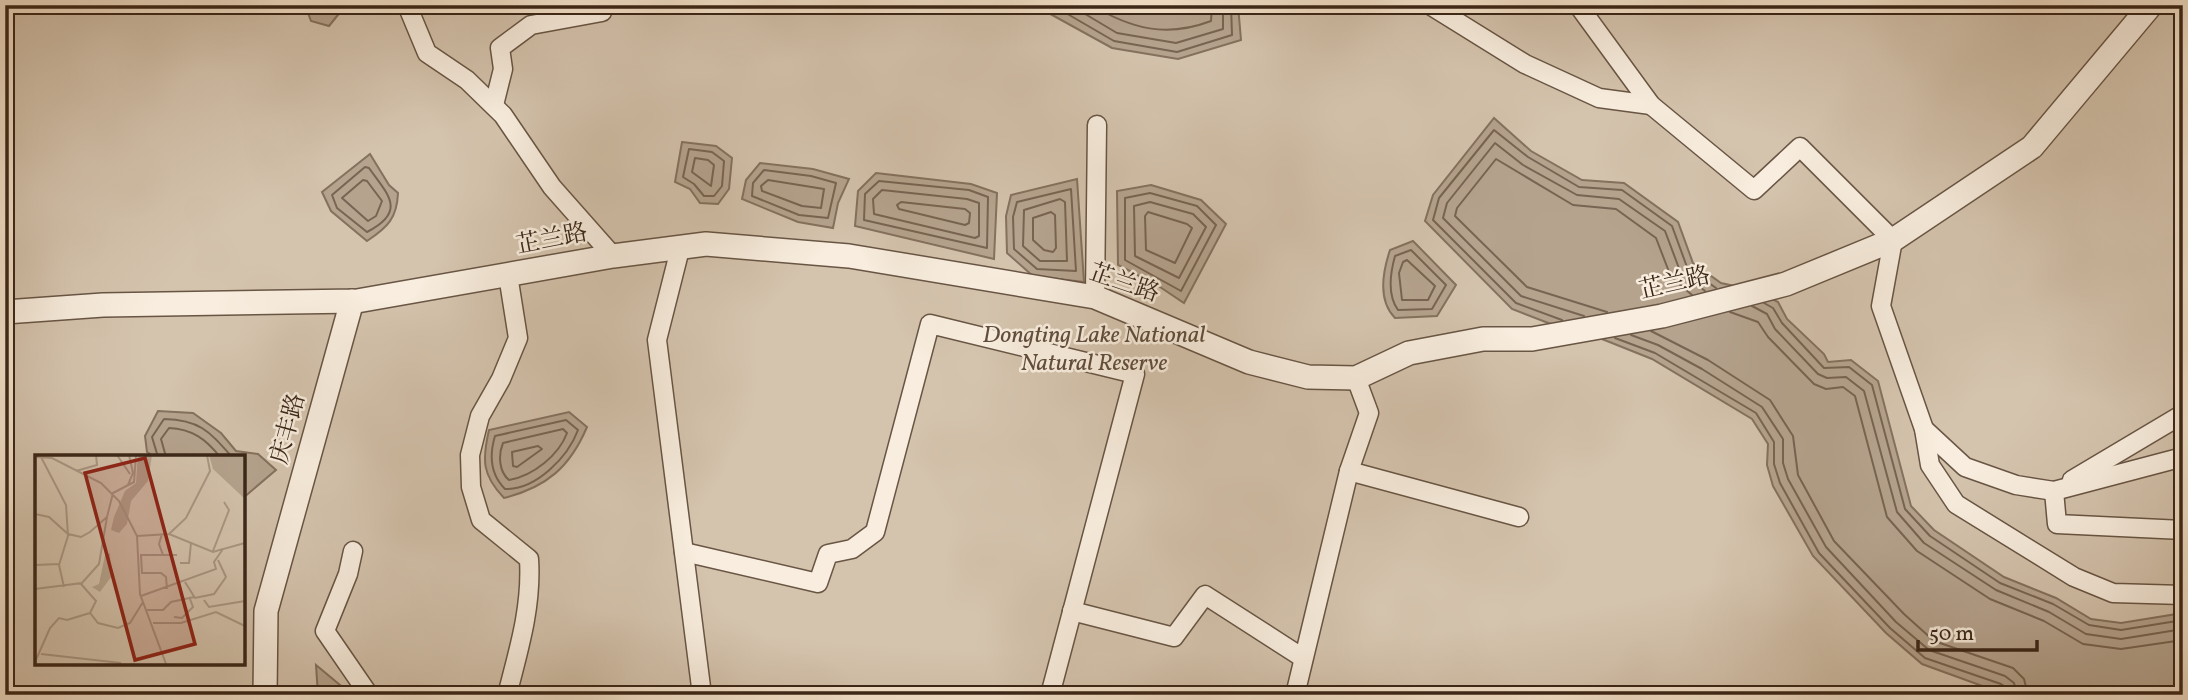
<svg xmlns="http://www.w3.org/2000/svg" width="2188" height="700" font-family="Vollkorn,'Noto Serif SC',serif">
<style>
.green{fill:#d4c3ad;stroke:#877462;stroke-width:2;fill-rule:evenodd}
.water{fill:#b5a38e;stroke:#84715e;stroke-width:2}
.lines{fill:none;stroke-linecap:round;stroke-linejoin:round}
.shore{stroke:#786452;stroke-width:2}
.minor-casing{stroke:#685544;stroke-width:21}
.tertiary-casing{stroke:#685544;stroke-width:26}
.minor{stroke:#f8edde;stroke-width:18}
.tertiary{stroke:#f8edde;stroke-width:23}
.labels{text-anchor:middle;dominant-baseline:central;stroke-width:5;stroke-linejoin:round;paint-order:stroke}
.street-label{font-size:24px;fill:#3a2617;stroke:#f8edde}
.park-label{font-size:24px;font-style:italic;fill:#604d3c;stroke:#f8edde}
.inset-road{fill:none;stroke:#aa9784;stroke-width:2}
.view{fill:#8f2418;fill-opacity:0.15;stroke:#8f2418;stroke-width:3.5}
.inset-edge{fill:none;stroke:#3a2617;stroke-width:3.5}
</style>
<rect width="100%" height="100%" fill="#f4e3cc"/>
<filter id="stains"><feTurbulence type="fractalNoise" baseFrequency=".00286" numOctaves="4"/><feColorMatrix values="0 0 0 0 .2 0 0 0 0 .09 0 0 0 0 .02 0 0 0 .5 -.17"/></filter>
<radialGradient id="worn" r=".72"><stop offset=".6" stop-color="#630" stop-opacity="0"/><stop offset="1" stop-color="#630" stop-opacity=".3"/></radialGradient>
<path class="green" d="M5,5H2183V695H5ZM37,457H243V663H37Z"/>
<g class="water">
<polygon points="305,5 346,5 329,26 311,21"/>
<polygon points="1034,5 1238,5 1241,40 1178,59 1112,48"/>
<polygon points="1494,118 1531,151 1582,180 1624,183 1678,222 1693,263 1721,283 1757,291 1778,302 1787,319 1824,354 1828,362 1851,360 1878,381 1911,506 1934,530 2004,577 2056,598 2091,619 2121,623 2183,613 2183,695 2007,695 1922,664 1886,633 1813,556 1773,486 1767,465 1768,444 1752,419 1652,359 1592,335 1556,326 1512,309 1425,221 1433,195"/>
<polygon points="682,142 716,146 732,158 729,189 718,204 700,203 690,189 675,182"/>
<path d="M370,154L389,185L398,193C397,218 388,227 367,241L331,211L322,192Z"/>
<polygon points="760,163 813,169 849,179 838,203 833,228 798,222 742,199 746,180"/>
<polygon points="876,173 971,184 997,193 994,259 855,226 858,191"/>
<polygon points="1077,179 1084,282 1033,276 1007,253 1006,216 1011,195"/>
<polygon points="1151,185 1201,200 1226,224 1184,303 1157,285 1118,265 1117,191"/>
<path d="M1413,241L1456,285L1437,316L1395,318C1377,300 1383,271 1390,250Z"/>
<polygon points="158,411 193,413 221,433 236,451 258,454 276,470 243,498 243,457 155,457 147,452 145,436"/>
<path d="M569,412L587,427C570,467 547,487 504,498C482,475 482,460 489,430Z"/>
<polygon points="316,665 352,695 318,695"/>
</g>
<g class="lines">
<g class="shore">
<polyline points="1052,5 1114,41 1177,52 1232,35 1231,5"/>
<polyline points="1070,5 1117,33 1176,43 1223,29 1223,5"/>
<path d="M1091,5C1132,29 1166,38 1211,21L1212,5"/>
<polygon points="689,149 712,152 724,161 722,186 714,196 704,196 694,184 683,177"/>
<polygon points="695,158 708,160 714,165 711,186 692,172"/>
<path d="M365,167L369,168C387,194 408,211 367,232L337,208L332,195Z"/>
<polygon points="764,170 811,176 836,183 828,218 799,215 752,196 753,183"/>
<polygon points="363,180 367,181 382,201 376,216 368,221 342,198"/>
<polygon points="768,180 824,189 821,208 802,206 762,191 761,186"/>
<polygon points="879,181 969,190 988,197 987,248 864,220 865,194"/>
<polygon points="1071,189 1076,271 1037,269 1014,249 1013,217 1017,202"/>
<polygon points="882,190 967,199 979,203 979,236 975,238 874,214 873,199"/>
<polygon points="1150,193 1197,206 1216,225 1181,291 1125,260 1125,198"/>
<polygon points="1060,199 1065,202 1067,261 1040,261 1023,246 1024,210"/>
<polygon points="901,202 965,209 970,213 969,223 965,225 899,209 897,205"/>
<polygon points="1150,202 1193,214 1206,227 1179,278 1135,256 1134,206"/>
<polygon points="1051,212 1055,215 1056,248 1053,252 1044,250 1033,240 1033,218"/>
<polygon points="1148,212 1187,224 1192,228 1175,263 1146,250 1145,216"/>
<path d="M1411,250L1446,285L1432,309L1398,310C1387,295 1390,274 1395,256Z"/>
<polygon points="1407,260 1435,286 1428,300 1402,300 1399,273 1403,262"/>
<polyline points="1764,303 1773,308 1782,323 1824,368 1849,367 1872,385 1905,509 1930,536 2000,583 2053,604 2089,625 2121,630 2183,620"/>
<polyline points="1752,306 1767,314 1775,329 1818,374 1827,378 1846,377 1864,391 1897,512 1924,543 1996,590 2049,612 2086,634 2121,639 2183,629"/>
<polyline points="1607,312 1527,287 1455,216 1457,208 1496,159 1573,205 1616,209 1656,238 1671,277 1692,295"/>
<polyline points="1730,312 1758,322 1768,337 1814,384 1826,389 1843,387 1855,396 1887,517 1917,551 1990,599 2044,621 2083,644 2121,649 2183,640"/>
<polyline points="1584,316 1521,296 1443,218 1447,203 1495,143 1523,165 1577,195 1619,199 1665,231 1680,271 1705,291"/>
<polyline points="1562,320 1516,303 1433,220 1439,198 1494,130 1528,157 1579,187 1622,190 1672,226 1687,267 1716,288"/>
<polyline points="1651,331 1708,360 1770,400 1793,436 1798,475 1834,541 1904,614 1934,641 2013,668 2024,679 2028,695"/>
<polyline points="1631,335 1658,345 1702,369 1762,407 1783,439 1783,463 1788,479 1826,547 1896,622 1929,650 2005,676 2014,683 2017,695"/>
<polyline points="1615,338 1655,353 1756,413 1774,442 1774,464 1780,483 1819,553 1890,628 1925,658 2001,684 2007,688 2008,695"/>
<path d="M566,420L578,430C568,457 536,490 505,489C490,474 489,456 495,436Z"/>
<path d="M563,429L567,433C559,455 533,476 509,480C499,472 498,455 503,443Z"/>
<polygon points="538,446 542,449 517,467 513,466 512,452"/>
<path d="M158,457L152,437L164,419C200,420 209,431 232,457"/>
<path d="M166,457L161,439L169,428C192,429 206,439 220,457"/>
</g>
<defs>
<g id="minor">
<polyline points="407,5 427,53 467,80 503,115 552,187 613,256"/>
<polyline points="1430,5 1525,64 1599,98 1651,105"/>
<polyline points="1578,5 1651,105 1754,190 1800,147 1893,240 1881,306 1924,429 1930,465 1956,504 2074,577 2113,593 2183,595"/>
<polyline points="494,105 503,69 500,48 531,25 602,12"/>
<polyline points="680,249 657,340 702,695"/>
<polyline points="1095,297 1097,125"/>
<polyline points="1924,429 1965,467 2016,485 2054,491 2183,457"/>
<polyline points="1349,471 1519,517"/>
<polyline points="2072,480 2183,414"/>
<polyline points="2054,491 2057,524 2183,530"/>
<polyline points="353,551 348,574 325,631 369,695"/>
<polyline points="684,552 818,583 828,554 852,549 875,532 930,324 1135,374 1050,695"/>
<polyline points="1072,611 1174,637 1205,595 1303,658"/>
<path d="M507,695C519,649 532,606 529,559L481,520L471,487L470,455L480,416L501,379L518,338L508,275"/>
<polyline points="1295,695 1349,471 1369,413 1356,378"/>
</g>
<g id="tertiary">
<polyline points="5,312 103,305 357,301 613,256 706,244 849,256 1095,297 1249,362 1308,377 1356,378 1409,353 1483,339 1532,339 1662,316 1786,284 1893,240 2032,147 2151,5"/>
<polyline points="265,695 266,611 352,301"/>
</g>
</defs>
<use href="#minor" class="minor-casing"/>
<use href="#tertiary" class="tertiary-casing"/>
<use href="#minor" class="minor"/>
<use href="#tertiary" class="tertiary"/>
</g>
<g class="labels">
<g class="street-label">
<text transform="translate(552 240) rotate(-11)">芷兰路</text>
<text transform="translate(1124 284) rotate(19)">芷兰路</text>
<text transform="translate(1675 284) rotate(-13)">芷兰路</text>
<text transform="translate(289 429) rotate(-75)">庆丰路</text>
</g>
<g class="park-label">
<text x="1094" y="336">Dongting Lake National<tspan x="1094" dy="28">Natural Reserve</tspan></text>
</g>
</g>
<g transform="translate(35 455)">
<rect width="210" height="210" fill="#f4e3cc"/>
<path d="M0,0H210V210H0Z" fill="#d4c3ad"/>
<path d="M103,0H117L113,26L96,46L92,69L84,78L76,75L79,62L90,36L101,28ZM174,0H210V44L178,14ZM75,98L76,122L65,137L57,132L64,129L70,100Z" fill="#b5a38e"/>
<path class="inset-road" d="M82,0L95,19M0,2L17,3L66,28L84,46L102,81L105,139L131,209M6,2L31,50L33,81L24,110L29,132M41,16L62,10L61,0M93,30L98,18L94,0M0,59L14,62L33,79L46,82L55,77L72,62L78,38L99,27L101,0M127,79L124,89L128,100M134,79L178,97L188,94M102,81L134,79L151,63L175,16L172,0M178,96L194,55L189,47M145,108H154L156,88M0,110L24,109M150,127L160,143L179,139L191,122L183,105M0,134L47,128M132,134L131,122L126,118H107L106,100H142M106,141L181,114L179,107L188,94L210,88M169,145L174,152L210,146M112,155H128L136,147L159,142M55,158L61,146L46,129L64,109L72,62M139,162L147,163L158,152L155,144M118,168H146L181,157L210,171M6,199L86,208M0,207L15,173L24,163L32,165L55,158L63,168L83,173L95,168L108,147"/>
<path class="view" d="M110,3L160,189L100,205L50,18Z"/>
<rect width="210" height="210" class="inset-edge"/>
</g>
<rect width="2188" height="700" fill="none" stroke="#f4e3cc" stroke-width="28"/>
<rect x="7" y="7" width="2174" height="686" fill="none" stroke="#3a2617" stroke-width="3.5"/>
<rect x="14" y="14" width="2160" height="672" fill="none" stroke="#3a2617" stroke-width="2"/>
<path d="M1918 640v10h119v-10" fill="none" stroke="#3a2617" stroke-width="3.5"/>
<text x="1929" y="640" font-size="21" fill="#3a2617" stroke="#f8edde" stroke-width="5" paint-order="stroke">50 m</text>
<rect width="100%" height="100%" filter="url(#stains)"/>
<rect width="100%" height="100%" fill="url(#worn)"/>
</svg>
